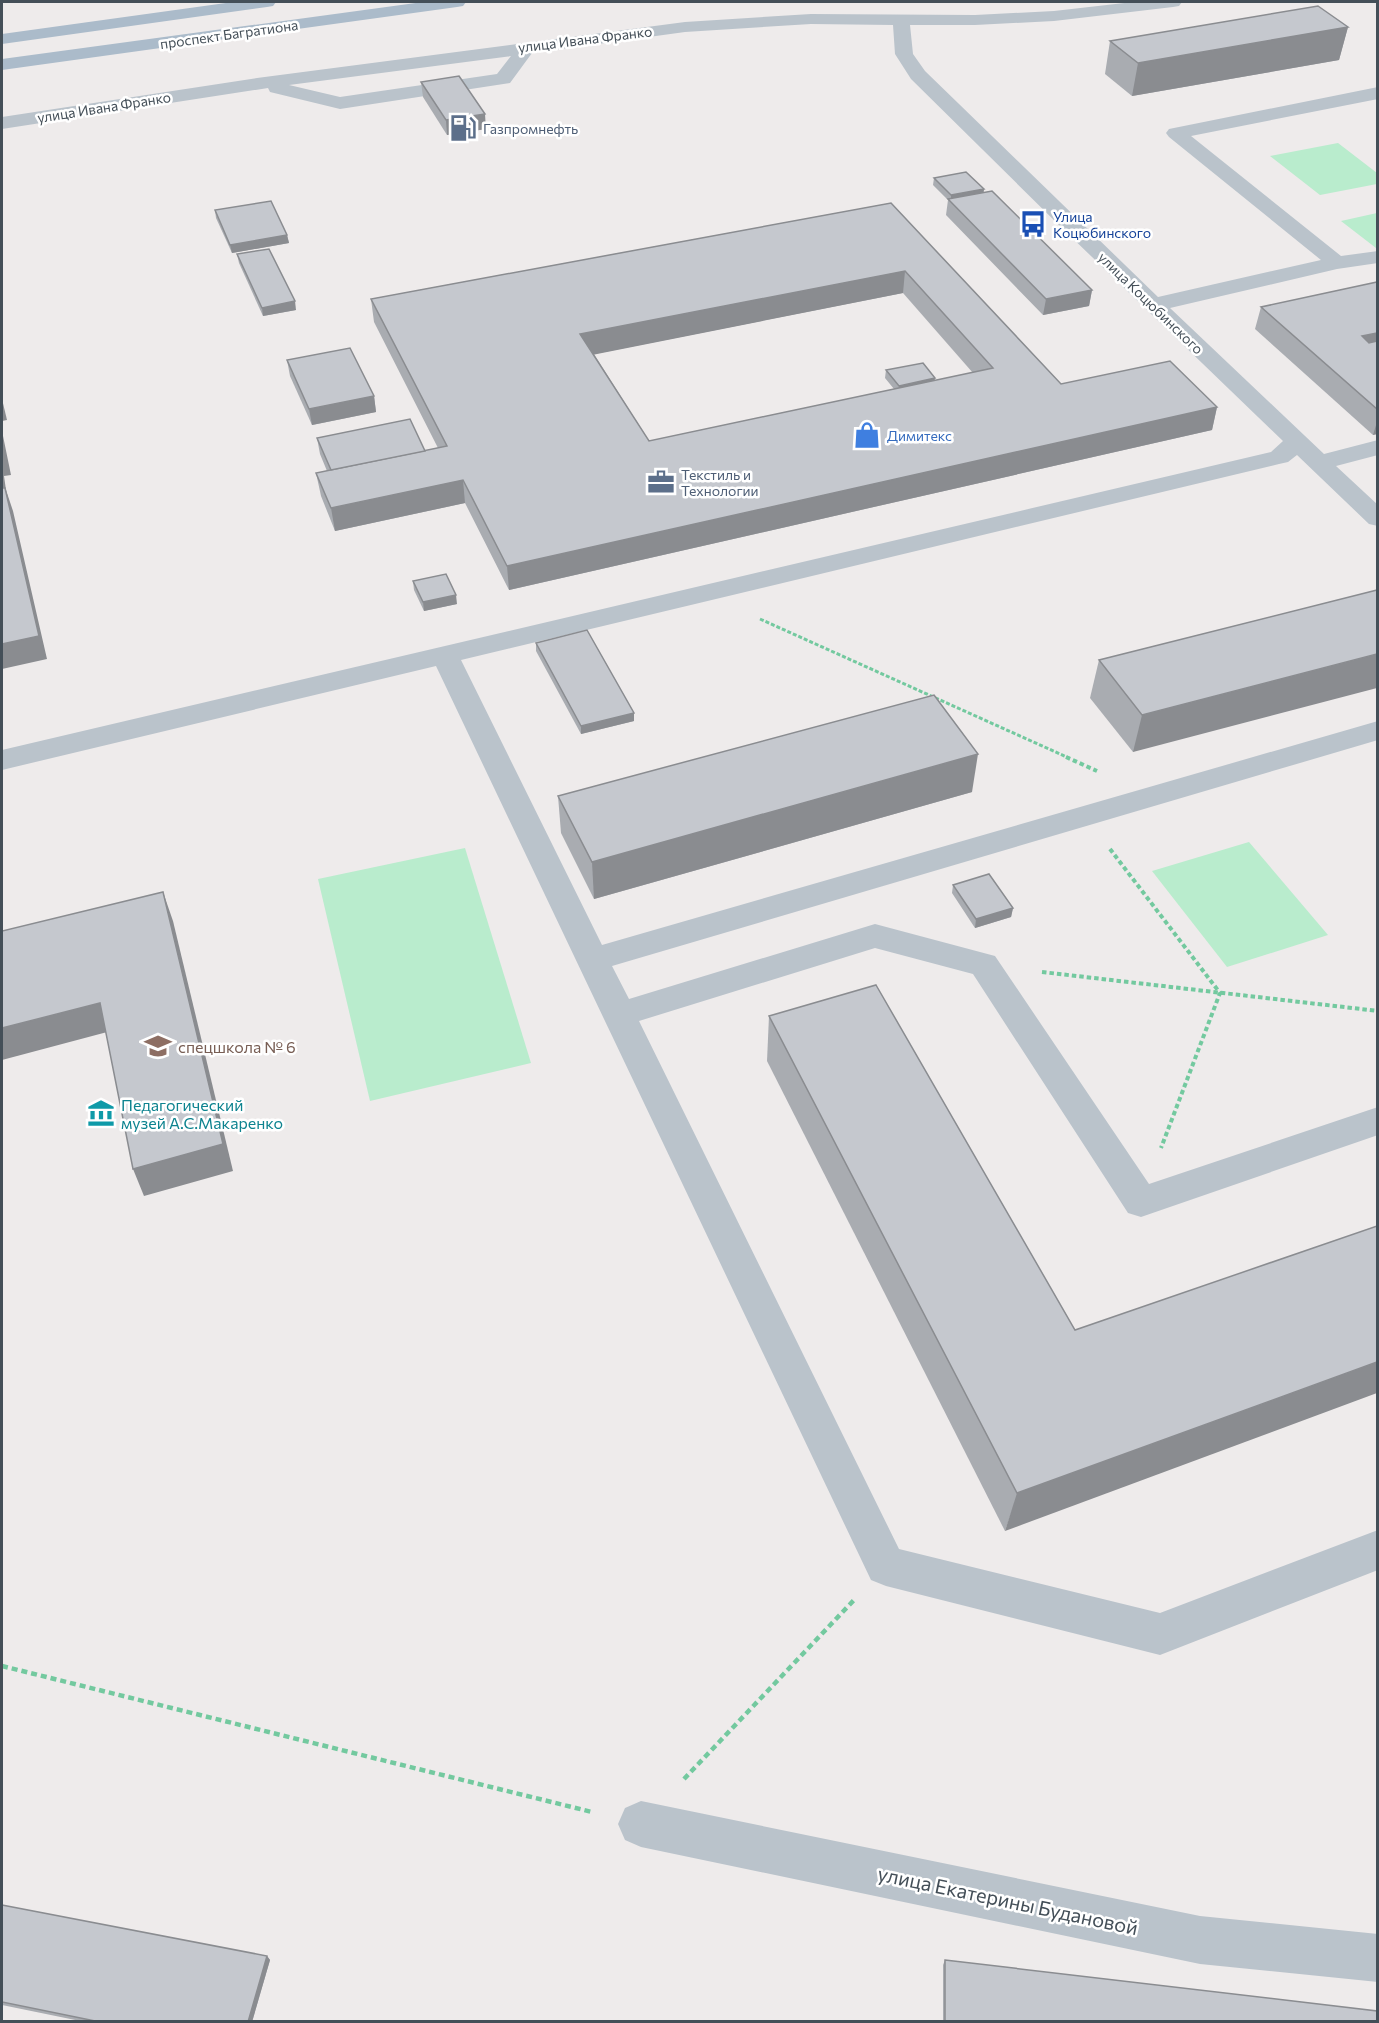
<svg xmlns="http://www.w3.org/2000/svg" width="1379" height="2023" font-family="Commissioner,sans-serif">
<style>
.green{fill:#b9eccd}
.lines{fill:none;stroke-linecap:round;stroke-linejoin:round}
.path-far2{stroke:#73c99f;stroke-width:3;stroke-dasharray:4 2;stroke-linecap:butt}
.path-far1{stroke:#73c99f;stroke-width:4;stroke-dasharray:4.5 3;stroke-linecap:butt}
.path{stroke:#73c99f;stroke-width:4.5;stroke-dasharray:6 4;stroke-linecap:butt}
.minor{fill:#bac3cb;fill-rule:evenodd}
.major{fill:#abbbca;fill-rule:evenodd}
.wall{fill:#a9acb1;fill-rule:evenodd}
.shaded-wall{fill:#8a8c90}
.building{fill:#c5c8ce;stroke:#8a8c90;stroke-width:1.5;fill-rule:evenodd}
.labels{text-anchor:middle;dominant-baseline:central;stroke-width:5;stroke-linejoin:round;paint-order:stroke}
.far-street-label{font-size:14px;fill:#444f58;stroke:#fff}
.far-service-label{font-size:14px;fill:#4e5e75;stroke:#fff;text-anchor:start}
.far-transit-label{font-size:14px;fill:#164399;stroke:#fff;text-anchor:start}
.far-shop-label{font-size:14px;fill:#366cbe;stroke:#fff;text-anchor:start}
.education-label{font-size:16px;fill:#785e54;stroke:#fff;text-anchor:start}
.culture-label{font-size:16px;fill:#0d838f;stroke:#fff;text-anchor:start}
.near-street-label{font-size:20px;fill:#444f58;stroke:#fff}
</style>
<rect width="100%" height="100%" fill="#eeebeb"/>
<g class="green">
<polygon points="1338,143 1377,173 1377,184 1320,195 1270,156"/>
<polygon points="1377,213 1376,248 1341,221"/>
<polygon points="1249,842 1328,935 1227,967 1152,871"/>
<polygon points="465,848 531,1063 370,1101 318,879"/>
</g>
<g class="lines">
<polyline class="path-far2" points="760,619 1069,758"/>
<g class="path-far1">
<polyline points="1066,757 1097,771"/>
<polyline points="1110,849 1220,993 1161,1148"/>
<polyline points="1042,972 1378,1011"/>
</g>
<g class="path">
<polyline points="2,1666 592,1812"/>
<polyline points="684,1779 854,1600"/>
</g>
<g class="minor">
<path d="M1133,2H1182L1179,6L1173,7L1054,21L975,25H910L913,54L925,71L1158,297L1321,260L1169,137L1166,133L1169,129L1378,87V99L1191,136L1341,256L1378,251V263L1337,269L1170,308L1324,454L1378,440V455L1336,466L1378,505V526L1369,524L1297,455L1288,462L1279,464L461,660L602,945L1378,721V740L612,966L629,999L875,924L995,956L1149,1184L1378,1107V1135L1141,1217L1128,1213L973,974L875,948L639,1021L899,1549L1160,1613L1378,1530V1570L1160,1655L886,1586L871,1580L436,666L2,770V750L1271,452L1283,441L1064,230L911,79L895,54L893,25L811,24L685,32L532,53L510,83L340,109L270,92L268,88L2,129V117L257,78L685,22L811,14L975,15L1054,11ZM511,56L497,74L340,97L289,85Z"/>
<polygon points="641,1801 1200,1916 1378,1934 1378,1982 1200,1964 641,1847 625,1840 618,1824 625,1808"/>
</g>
<g class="major">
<polygon points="233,2 276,2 273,6 267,7 2,44 2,34"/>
<polygon points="423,2 466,2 463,6 457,7 2,70 2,59"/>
</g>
</g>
<g class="wall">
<polygon points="1348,27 1339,60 1132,96 1105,74 1110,41"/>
<polygon points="421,82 486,129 447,135 423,97"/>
<polygon points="934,178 984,189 983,193 1092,290 1089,306 1043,315 946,215 948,200 933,185"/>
<path d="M891,203L1061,384L1217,407L1212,430L509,590L465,503L335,531L321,496L316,473L327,471L320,454L317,438L425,451L438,448L374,322L371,299ZM903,293L973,373L935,381L886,370L885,378L894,389L649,441L594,354Z"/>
<polygon points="215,210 287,235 289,243 232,253 216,218"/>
<polygon points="237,254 296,310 263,316 239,263"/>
<polygon points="1377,282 1377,434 1373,435 1255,329 1261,307"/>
<polygon points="287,360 374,396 376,412 312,425 290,376"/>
<polygon points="413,581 457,604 424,611 414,590"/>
<polygon points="1377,590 1133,752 1090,698 1099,660"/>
<polygon points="536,643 634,713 634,721 581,734 536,651"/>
<polygon points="972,792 594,899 561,833 558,796"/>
<polygon points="953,885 1013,908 1011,917 975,928 952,893"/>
<polygon points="769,1016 1075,1330 1005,1531 767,1061"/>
<polygon points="2,1905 267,1956 270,1960 252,2022 85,2022 2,2005"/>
<polygon points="945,1960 1377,2022 943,2022 943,1965"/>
</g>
<g class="shaded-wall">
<polygon points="1348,27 1339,60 1132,96 1138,63"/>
<polygon points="485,114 486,129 447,135 446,120"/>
<polygon points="984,189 983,197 951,203 951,195"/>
<polygon points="287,235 289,243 232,253 230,245"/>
<polygon points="905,271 903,293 582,357 580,334"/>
<polygon points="1092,290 1089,306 1043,315 1046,299"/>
<polygon points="295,301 296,310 263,316 262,308"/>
<polygon points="1377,333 1377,354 1362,336"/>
<polygon points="935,378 934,387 898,394 899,386"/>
<polygon points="374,396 376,412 312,425 309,409"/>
<polygon points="2,399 7,420 2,421"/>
<polygon points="1217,407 1212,430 509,590 507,566"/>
<polygon points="1377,422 1377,434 1373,435"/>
<polygon points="2,431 11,475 4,476 6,490 13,511 47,659 2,669"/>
<polygon points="463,480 465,503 335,531 331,508"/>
<polygon points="456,595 457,604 424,611 423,602"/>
<polygon points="1377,654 1377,688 1133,752 1142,715"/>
<polygon points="634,713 634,721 581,734 581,726"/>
<polygon points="978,754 972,792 594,899 592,862"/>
<polygon points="163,892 173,921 233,1171 144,1196 133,1169"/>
<polygon points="1013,908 1011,917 975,928 976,919"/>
<polygon points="100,1003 111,1031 2,1060 2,1028"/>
<polygon points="1377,1362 1377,1393 1005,1531 1017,1493"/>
<polygon points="267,1956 270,1960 252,2022 248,2022"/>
</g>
<g class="building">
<polygon points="1318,6 1348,27 1138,63 1110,41"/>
<polygon points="459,76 485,114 446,120 421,82"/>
<polygon points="966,172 984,189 951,195 934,178"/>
<polygon points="992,191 1092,290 1046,299 948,199"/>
<polygon points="271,201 287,235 230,245 215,210"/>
<path d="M891,203L1061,384L1170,361L1217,407L507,566L463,480L331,508L316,473L447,446L371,299ZM905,271L993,368L649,441L580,334Z"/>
<polygon points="269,249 295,301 262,308 237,254"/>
<polygon points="1377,282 1377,333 1362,336 1369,343 1377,341 1377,409 1261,307"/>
<polygon points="350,348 374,396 309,409 287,360"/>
<polygon points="923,363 935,378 899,386 886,370"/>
<polygon points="410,419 425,451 331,470 317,438"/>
<polygon points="2,488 5,488 39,636 2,644"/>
<polygon points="446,574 456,595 423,602 413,581"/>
<polygon points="1377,590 1377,654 1142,715 1099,660"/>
<polygon points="587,630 634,713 581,726 536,643"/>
<polygon points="934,695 978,754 592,862 558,796"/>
<polygon points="989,874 1013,908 976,919 953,885"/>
<polygon points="163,892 223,1144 133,1169 100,1003 2,1028 2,931"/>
<polygon points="876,985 1075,1330 1377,1226 1377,1362 1017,1493 769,1016"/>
<polygon points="2,1905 267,1956 248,2022 100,2022 2,2002"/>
<polygon points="945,1960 1377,2011 1377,2022 945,2022"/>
</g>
<defs>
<symbol id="fuel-bare" viewBox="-9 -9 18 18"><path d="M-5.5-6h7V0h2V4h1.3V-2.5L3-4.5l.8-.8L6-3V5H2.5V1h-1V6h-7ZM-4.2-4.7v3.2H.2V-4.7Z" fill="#5c6f8a" stroke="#fff" stroke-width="2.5" paint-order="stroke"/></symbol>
<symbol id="bus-bare" viewBox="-9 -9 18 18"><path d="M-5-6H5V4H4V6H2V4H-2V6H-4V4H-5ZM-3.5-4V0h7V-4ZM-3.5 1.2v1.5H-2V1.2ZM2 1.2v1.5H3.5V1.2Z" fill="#1a4fb4" stroke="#fff" stroke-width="2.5" paint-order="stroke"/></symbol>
<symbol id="shop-bare" viewBox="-9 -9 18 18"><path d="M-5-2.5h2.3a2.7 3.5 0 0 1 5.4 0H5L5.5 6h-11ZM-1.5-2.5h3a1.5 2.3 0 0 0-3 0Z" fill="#3f7fe0" stroke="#fff" stroke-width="2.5" paint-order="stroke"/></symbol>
<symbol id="office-bare" viewBox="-9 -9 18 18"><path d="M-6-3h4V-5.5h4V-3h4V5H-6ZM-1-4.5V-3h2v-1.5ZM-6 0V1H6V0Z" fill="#5c6f8a" stroke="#fff" stroke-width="2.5" paint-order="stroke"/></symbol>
<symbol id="school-bare" viewBox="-9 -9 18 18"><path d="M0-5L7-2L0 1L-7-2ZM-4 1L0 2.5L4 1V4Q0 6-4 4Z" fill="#8d6e63" stroke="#fff" stroke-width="2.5" paint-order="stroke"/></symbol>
<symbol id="museum-bare" viewBox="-9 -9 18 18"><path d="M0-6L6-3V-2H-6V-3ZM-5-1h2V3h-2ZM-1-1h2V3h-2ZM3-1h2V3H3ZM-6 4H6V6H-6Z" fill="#0f9aa8" stroke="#fff" stroke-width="2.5" paint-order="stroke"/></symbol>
</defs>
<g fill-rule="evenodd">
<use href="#fuel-bare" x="444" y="109" width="38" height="38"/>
<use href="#bus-bare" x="1014" y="205" width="38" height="38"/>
<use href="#shop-bare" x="848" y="416" width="38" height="38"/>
<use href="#office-bare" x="642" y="463" width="38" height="38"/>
<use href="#school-bare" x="139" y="1027" width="38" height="38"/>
<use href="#museum-bare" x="82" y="1094" width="38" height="38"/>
</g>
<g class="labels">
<g class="far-street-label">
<text transform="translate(229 34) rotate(-8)">проспект Багратиона</text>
<text transform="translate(585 39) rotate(-7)">улица Ивана Франко</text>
<text transform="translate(104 107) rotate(-9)">улица Ивана Франко</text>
<text transform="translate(1151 303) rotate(44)">улица Коцюбинского</text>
</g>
<g class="far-service-label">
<text x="483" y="128">Газпромнефть</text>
<text x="681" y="474">Текстиль и<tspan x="681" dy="16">Технологии</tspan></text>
</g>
<g class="far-transit-label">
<text x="1053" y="216">Улица<tspan x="1053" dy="16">Коцюбинского</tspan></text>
</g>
<g class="far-shop-label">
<text x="887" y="435">Димитекс</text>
</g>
<g class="education-label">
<text x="178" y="1046">спецшкола № 6</text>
</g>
<g class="culture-label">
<text x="121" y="1104">Педагогический<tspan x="121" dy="18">музей А.С.Макаренко</tspan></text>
</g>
<g class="near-street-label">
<text transform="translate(1008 1900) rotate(12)">улица Екатерины Будановой</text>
</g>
</g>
<rect width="1379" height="2023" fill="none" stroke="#444f58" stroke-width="6"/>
</svg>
